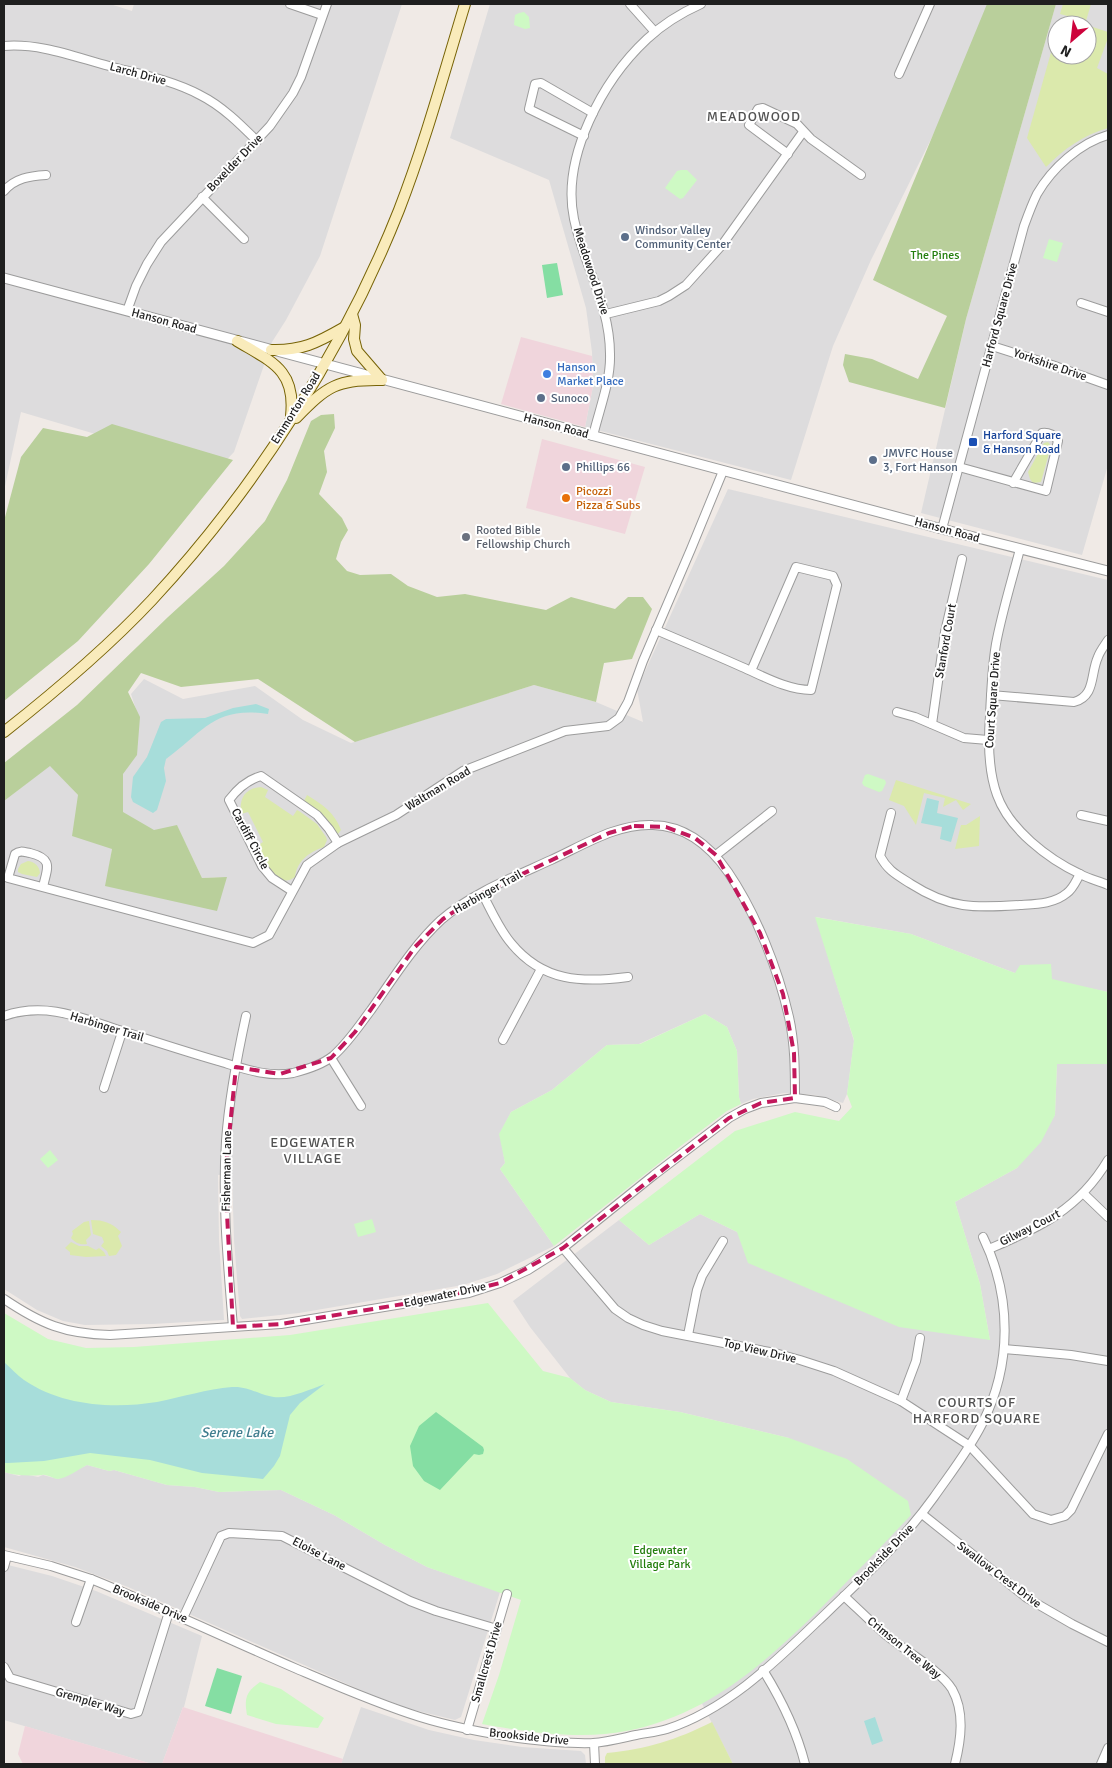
<svg xmlns="http://www.w3.org/2000/svg" width="1112" height="1768" font-family="Signika,sans-serif">
<style>
.residential{fill:#dddcdd;fill-rule:evenodd}
.commercial{fill:#f0d5dc}
.grass{fill:#dbe9ac}
.forest{fill:#b9cf9b}
.park{fill:#cef9c4}
.pitch{fill:#85dea3}
.water{fill:#a7ddda}
.lines{fill:none;stroke-linecap:round;stroke-linejoin:round}
.minor-casing{stroke:#9c9c9c;stroke-width:10}
.tertiary-casing{stroke:#9c9c9c;stroke-width:11}
.secondary-casing{stroke:#776306;stroke-width:12}
.minor{stroke:#fff;stroke-width:8}
.tertiary{stroke:#fff;stroke-width:9}
.secondary{stroke:#f9ebbb;stroke-width:10}
.marked{fill:none;stroke:#c2185b;stroke-width:4;stroke-dasharray:10 6;stroke-linejoin:round}
.service-dot{fill:#5c6f8a;stroke:#fff;stroke-width:2}
.shop-dot{fill:#3f7fe0;stroke:#fff;stroke-width:2}
.transit-dot{fill:#1a4fb4;stroke:#fff;stroke-width:2}
.food-dot{fill:#e8710a;stroke:#fff;stroke-width:2}
.worship-dot{fill:#6b7280;stroke:#fff;stroke-width:2}
.labels{text-anchor:middle;dominant-baseline:central;stroke-width:4;stroke-linejoin:round;paint-order:stroke}
.street-label{font-size:12px;fill:#1f1f1f;stroke:#fff}
.service-label{font-size:12px;fill:#4e5e75;stroke:#fff;text-anchor:start}
.park-label{font-size:12px;fill:#237e0d;stroke:#fff}
.shop-label{font-size:12px;fill:#366cbe;stroke:#fff;text-anchor:start}
.transit-label{font-size:12px;fill:#164399;stroke:#fff;text-anchor:start}
.food-label{font-size:12px;fill:#c56008;stroke:#fff;text-anchor:start}
.worship-label{font-size:12px;fill:#5b616d;stroke:#fff;text-anchor:start}
.neighbourhood-label{font-size:14px;letter-spacing:1px;fill:#525252;stroke:#fff}
.water-label{font-size:14px;font-style:italic;fill:#407e8f;stroke:#fff}
</style>
<rect width="100%" height="100%" fill="#f0eae6"/>
<g class="residential">
<polygon points="4,4 110,4 132,11 134,4 402,4 320,256 286,320 272,342 234,452 217,470 21,412 4,491"/>
<polygon points="490,4 998,4 871,260 833,346 791,480 585,427 593,386 592,352 586,308 549,180 450,138"/>
<path d="M1056,4H1108V465L1082,555L921,513L966,319ZM1057,25H1087V55H1057Z"/>
<polygon points="728,489 1108,580 1108,992 1015,973 911,934 816,917 854,1041 847,1094 843,1103 815,1095 784,1093 753,1099 741,1104 739,1097 737,1051 727,1027 705,1014 639,1044 607,1045 552,1090 511,1112 500,1134 505,1163 500,1169 554,1246 497,1274 463,1285 299,1313 242,1319 240,1316 234,1240 232,1174 218,1175 219,1240 224,1320 152,1324 85,1325 63,1321 37,1310 4,1289 4,801 50,765 78,795 112,849 106,886 227,877 202,878 177,826 151,832 122,813 121,773 138,716 131,694 144,679 183,699 255,686 303,720 351,743 534,685 596,702 643,722 637,689"/>
<polygon points="1108,1055 1108,1764 733,1764 695,1690 789,1438 680,1412 611,1402 585,1390 570,1378 530,1327 513,1301 619,1220 649,1245 700,1214 737,1232 990,1340 980,1284 955,1202 1017,1168 1055,1115 1057,1064 1106,1064"/>
<polygon points="87,1465 109,1471 114,1470 167,1485 195,1487 219,1492 281,1490 334,1515 385,1545 427,1567 500,1592 461,1717 455,1720 410,1709 374,1696 128,1587 75,1567 4,1547 4,1472 19,1476 24,1474 38,1477 43,1475 58,1479"/>
<polygon points="4,1564 52,1576 96,1591 202,1636 184,1707 183,1707 162,1764 152,1764 4,1720"/>
<polygon points="361,1707 429,1730 474,1740 522,1747 581,1751 585,1755 586,1764 341,1764"/>
</g>
<g class="commercial">
<polygon points="521,337 592,356 593,386 585,427 501,404"/>
<polygon points="542,439 645,467 625,534 526,508"/>
<polygon points="183,1707 343,1759 341,1764 162,1764"/>
<polygon points="25,1726 152,1764 23,1764 18,1754"/>
</g>
<g class="grass">
<polygon points="1063,4 1091,4 1086,21 1060,14"/>
<path d="M1087,25L1108,32V38L1097,68L1108,74V128C1083,135 1064,149 1046,167L1027,138L1057,31V55H1087Z"/>
<polygon points="1048,442 1051,446 1041,482 1033,483 1030,479 1028,472 1044,443"/>
<polygon points="896,780 971,804 963,810 956,800 943,807 945,798 924,793 916,825 904,806 889,800"/>
<path d="M261,787L268,790L265,797L293,816L297,810L299,811L317,824L326,837L327,840L324,847C309,852 297,861 295,877C276,891 264,859 257,846L263,842L248,812L241,814C239,798 245,788 261,787Z"/>
<path d="M307,795C322,804 335,813 341,830L338,834L336,832L325,817L304,801Z"/>
<polygon points="980,816 979,846 955,849 961,825 966,825"/>
<path d="M28,861C35,862 39,866 40,873L37,877L22,874L18,872V869L21,864Z"/>
<path d="M91,1220C104,1220 112,1223 121,1232L118,1236L122,1246L116,1255L109,1256L107,1251L101,1246L104,1242L102,1237L93,1234Z"/>
<path d="M89,1221L91,1235L86,1240L87,1244C79,1245 76,1243 71,1238L73,1234L72,1231L84,1222Z"/>
<polygon points="71,1242 79,1246 88,1246 96,1250 99,1248 104,1252 106,1256 86,1257 70,1255 70,1252 65,1248"/>
<path d="M712,1722L733,1764H605V1757L607,1753C647,1749 676,1740 712,1722Z"/>
</g>
<g class="forest">
<polygon points="987,4 1056,4 966,319 945,408 849,382 843,365 845,354 872,359 918,379 947,316 873,280"/>
<polygon points="334,414 335,428 324,451 327,472 319,494 342,518 348,530 341,542 336,559 347,571 360,575 391,574 408,586 437,597 465,594 546,610 571,597 615,609 628,597 643,597 652,609 632,659 604,663 596,702 534,685 355,742 258,679 181,687 141,673 128,692 140,717 137,755 123,774 123,812 154,830 177,825 202,878 227,877 217,911 105,886 112,849 72,836 78,795 50,766 4,801 4,763 77,705 168,617 224,566 265,521 287,480 311,421 321,415"/>
<polygon points="112,424 233,460 149,564 78,641 4,701 4,521 21,457 43,428 87,437"/>
</g>
<g class="park">
<polygon points="524,12 529,17 530,28 525,29 514,25 515,15 519,13"/>
<polygon points="681,170 687,170 697,180 683,198 680,199 665,188 677,171"/>
<polygon points="1049,239 1063,243 1057,262 1043,258"/>
<polygon points="868,774 885,780 886,783 882,791 879,792 864,786 862,783 865,775"/>
<polygon points="815,917 911,934 1015,973 1020,965 1051,964 1052,979 1108,992 1108,1055 1107,1064 1057,1064 1055,1115 1041,1142 1017,1168 955,1202 980,1284 990,1340 899,1327 748,1263 737,1232 700,1214 649,1245 619,1220 735,1131 795,1112 839,1121 852,1107 847,1094 854,1040"/>
<polygon points="705,1014 727,1027 737,1051 739,1097 741,1104 727,1111 682,1145 554,1246 500,1169 505,1163 499,1134 511,1112 552,1090 607,1045 640,1044"/>
<polygon points="50,1150 58,1160 48,1168 40,1159"/>
<polygon points="372,1219 376,1232 358,1237 354,1224"/>
<path d="M488,1303L543,1371L570,1378L585,1390L611,1402L680,1412L789,1438L847,1459L908,1501L911,1515C880,1548 848,1581 816,1613C760,1667 705,1716 626,1731C583,1740 525,1732 482,1724L499,1675L521,1600L427,1567L385,1545L334,1515L281,1490L219,1492L195,1487L167,1485L114,1470L109,1471L87,1465C79,1469 67,1478 58,1479C53,1479 47,1474 42,1475C29,1476 17,1476 4,1472V1313L48,1339L86,1348L134,1347L290,1335Z"/>
<path d="M260,1682L281,1689L324,1718L318,1728L276,1724L247,1715C244,1698 246,1692 260,1682Z"/>
</g>
<g class="pitch">
<polygon points="557,263 563,295 547,298 542,265"/>
<polygon points="436,1412 483,1447 484,1450 483,1454 479,1455 474,1454 440,1490 424,1481 413,1466 410,1446 419,1426"/>
<polygon points="217,1668 242,1676 231,1714 205,1706"/>
</g>
<g class="water">
<path d="M256,704L269,709L268,714C215,706 204,731 166,759L164,768L166,781L157,810L153,813L133,802L131,797L133,777L147,757L161,722L166,719L205,718L233,708Z"/>
<polygon points="927,798 939,801 937,813 958,818 951,842 940,839 942,827 921,823"/>
<path d="M4,1362C11,1368 17,1375 24,1380C62,1406 113,1409 157,1402C182,1397 207,1389 232,1387C247,1386 256,1393 269,1396C286,1401 308,1390 325,1384L300,1403L290,1415L280,1456L274,1466L263,1479L202,1473L150,1460L90,1453L44,1461L8,1463H4Z"/>
<polygon points="875,1717 883,1741 872,1745 864,1721"/>
</g>
<g class="lines">
<defs>
<g id="minor">
<polyline points="290,4 322,15"/>
<polyline points="630,4 655,32"/>
<path d="M4,46C40,43 75,57 109,66C139,74 172,80 200,95C222,106 240,124 257,141"/>
<polyline points="899,74 930,4"/>
<polyline points="584,136 529,109 535,84 541,83 593,113"/>
<polyline points="788,154 749,125 758,109 763,108 797,124 811,139 861,175"/>
<path d="M4,191C15,178 30,176 46,175"/>
<polyline points="202,197 244,239"/>
<polyline points="1081,303 1108,312"/>
<polyline points="127,311 136,286 147,264 161,242 270,126 293,93 301,77 327,4"/>
<polyline points="606,314 659,301 669,296 686,285 722,245 803,132"/>
<polyline points="992,346 1052,365 1108,385"/>
<path d="M593,436C599,410 611,381 610,354C610,305 584,266 574,219C561,157 603,80 647,39C663,24 681,13 701,4"/>
<path d="M959,467L1046,491L1058,441C1055,435 1048,432 1042,433L1013,483"/>
<path d="M942,529L1024,226C1028,215 1032,204 1037,194C1052,168 1080,143 1108,135"/>
<path d="M1020,549C1012,580 1002,612 996,644C992,668 991,692 990,716C988,742 988,770 997,795C1009,829 1048,859 1080,874C1089,879 1099,881 1108,885"/>
<path d="M656,630C684,642 713,654 742,667C763,676 787,690 811,690L837,585L833,576L796,567L751,671"/>
<path d="M991,695L1074,702C1096,696 1090,674 1098,657C1100,651 1105,645 1108,640"/>
<polyline points="897,712 915,717 964,738 988,740"/>
<polyline points="932,724 945,632 962,559"/>
<path d="M891,813L880,856C888,871 897,875 911,884C950,909 974,908 1020,905C1036,904 1054,904 1067,893C1073,889 1076,881 1080,874"/>
<polyline points="1081,815 1108,821"/>
<polyline points="716,855 772,811"/>
<path d="M43,887C47,868 54,859 30,853C24,852 20,850 15,854L8,878L253,943L269,935L307,865L338,843L396,815L463,771L565,731L608,726L619,718L628,702L643,661L691,549L723,471"/>
<path d="M292,891L272,878L262,866L229,800C238,788 247,780 261,776L317,815L329,829L338,843"/>
<path d="M482,893C491,910 499,929 511,943C543,982 582,983 628,977"/>
<path d="M4,1016C47,1001 84,1019 125,1032C156,1042 187,1052 218,1061C242,1068 268,1078 293,1073C305,1070 323,1064 333,1056C348,1043 359,1026 371,1010C393,979 413,946 441,920C472,893 514,877 551,860C582,846 617,823 653,825C686,826 710,846 728,872C756,913 778,969 789,1017C795,1044 795,1071 795,1098"/>
<polyline points="503,1040 541,969"/>
<polyline points="331,1058 361,1106"/>
<polyline points="104,1088 122,1032"/>
<polyline points="1084,1194 1108,1217"/>
<polyline points="563,1248 615,1309 628,1318 643,1325 662,1331 775,1353 800,1360 834,1371 901,1401 970,1446 1033,1514 1051,1520 1065,1516 1071,1510 1108,1434"/>
<path d="M989,1249C1039,1228 1079,1209 1108,1160"/>
<path d="M4,1299C41,1324 65,1334 110,1335L281,1324L469,1293L500,1283L528,1270L563,1248L654,1175L729,1118L745,1109L761,1103L795,1098L825,1102L836,1107"/>
<path d="M233,1327C228,1265 222,1203 226,1141C229,1099 237,1057 246,1016"/>
<polyline points="688,1335 697,1290 702,1276 723,1241"/>
<polyline points="1004,1349 1071,1355 1108,1361"/>
<polyline points="901,1401 916,1361 920,1338"/>
<polyline points="922,1514 1027,1598 1072,1624 1108,1642"/>
<path d="M4,1555L51,1566L91,1579C160,1607 228,1639 297,1669C337,1686 378,1704 420,1717C452,1727 485,1733 518,1738C542,1741 568,1744 593,1743C607,1742 622,1738 636,1735C646,1733 657,1732 667,1729C726,1710 774,1663 818,1621C859,1582 901,1543 934,1497C950,1474 969,1450 982,1424C1012,1365 1012,1297 983,1237"/>
<polyline points="4,1567 7,1556"/>
<path d="M844,1596C858,1609 872,1623 886,1635C904,1650 941,1671 952,1689C965,1712 961,1740 955,1764"/>
<polyline points="183,1618 221,1536 229,1533 282,1536 410,1601 436,1611 497,1629"/>
<polyline points="76,1622 91,1579"/>
<polyline points="4,1667 10,1678 17,1680 131,1714 138,1712 169,1612"/>
<path d="M763,1670C781,1699 797,1732 805,1764"/>
<polyline points="467,1730 507,1594"/>
<polyline points="594,1743 595,1764"/>
<polyline points="1101,1764 1108,1748"/>
</g>
<polyline id="tertiary" points="4,278 942,529 1108,571"/>
<g id="secondary">
<polyline points="352,314 355,325 354,339 357,351 382,380"/>
<path d="M237,341C272,362 296,370 291,416"/>
<path d="M271,350C301,351 317,343 343,328"/>
<path d="M296,418C327,386 337,379 382,380"/>
<path d="M4,732C56,691 107,648 152,600C256,488 343,351 399,210C425,143 444,73 465,4"/>
</g>
</defs>
<use href="#minor" class="minor-casing"/>
<use href="#tertiary" class="tertiary-casing"/>
<use href="#secondary" class="secondary-casing"/>
<use href="#minor" class="minor"/>
<use href="#tertiary" class="tertiary"/>
<use href="#secondary" class="secondary"/>
</g>
<path class="marked" d="M634,826L666,827L695,838L716,855L760,933L783,994L794,1053L795,1098L761,1103L729,1118L563,1248L500,1283L434,1299L281,1324L233,1327L225,1176L236,1067L280,1074L331,1058L355,1032L415,947L443,919L482,893L609,833Z"/>
<g class="service-dot">
<circle cx="625" cy="237" r="5"/>
<circle cx="541" cy="398" r="5"/>
<circle cx="873" cy="460" r="5"/>
<circle cx="566" cy="467" r="5"/>
</g>
<circle class="shop-dot" cx="547" cy="374" r="5"/>
<rect class="transit-dot" x="968" y="437" width="10" height="10" rx="2.5"/>
<circle class="food-dot" cx="566" cy="498" r="5"/>
<circle class="worship-dot" cx="466" cy="537" r="5"/>
<g class="labels">
<g class="street-label">
<text transform="translate(138 74) rotate(15)">Larch Drive</text>
<text transform="translate(235 163) rotate(-46)">Boxelder Drive</text>
<text transform="translate(591 271) rotate(72)">Meadowood Drive</text>
<text transform="translate(1000 315) rotate(-75)">Harford Square Drive</text>
<text transform="translate(164 321) rotate(15)">Hanson Road</text>
<text transform="translate(1050 365) rotate(19)">Yorkshire Drive</text>
<text transform="translate(296 408) rotate(-58)">Emmorton Road</text>
<text transform="translate(556 426) rotate(15)">Hanson Road</text>
<text transform="translate(947 530) rotate(15)">Hanson Road</text>
<text transform="translate(946 641) rotate(-80)">Stanford Court</text>
<text transform="translate(993 700) rotate(-86)">Court Square Drive</text>
<text transform="translate(438 789) rotate(-31)">Waltman Road</text>
<text transform="translate(250 839) rotate(62)">Cardiff Circle</text>
<text transform="translate(488 892) rotate(-29)">Harbinger Trail</text>
<text transform="translate(107 1027) rotate(17)">Harbinger Trail</text>
<text transform="translate(227 1171) rotate(-89)">Fisherman Lane</text>
<text transform="translate(1030 1228) rotate(-27)">Gilway Court</text>
<text transform="translate(445 1295) rotate(-12)">Edgewater Drive</text>
<text transform="translate(760 1351) rotate(13)">Top View Drive</text>
<text transform="translate(319 1554) rotate(27)">Eloise Lane</text>
<text transform="translate(884 1555) rotate(-46)">Brookside Drive</text>
<text transform="translate(999 1575) rotate(37)">Swallow Crest Drive</text>
<text transform="translate(150 1604) rotate(23)">Brookside Drive</text>
<text transform="translate(904 1648) rotate(39)">Crimson Tree Way</text>
<text transform="translate(487 1662) rotate(-74)">Smallcrest Drive</text>
<text transform="translate(90 1702) rotate(17)">Grempler Way</text>
<text transform="translate(529 1737) rotate(6)">Brookside Drive</text>
</g>
<g class="service-label">
<text x="635" y="230">Windsor Valley<tspan x="635" dy="14">Community Center</tspan></text>
<text x="551" y="398">Sunoco</text>
<text x="883" y="453">JMVFC House<tspan x="883" dy="14">3, Fort Hanson</tspan></text>
<text x="576" y="467">Phillips 66</text>
</g>
<g class="park-label">
<text x="935" y="255">The Pines</text>
<text x="660" y="1550">Edgewater<tspan x="660" dy="14">Village Park</tspan></text>
</g>
<g class="shop-label">
<text x="557" y="367">Hanson<tspan x="557" dy="14">Market Place</tspan></text>
</g>
<g class="transit-label">
<text x="983" y="435">Harford Square<tspan x="983" dy="14">&amp; Hanson Road</tspan></text>
</g>
<g class="food-label">
<text x="576" y="491">Picozzi<tspan x="576" dy="14">Pizza &amp; Subs</tspan></text>
</g>
<g class="worship-label">
<text x="476" y="530">Rooted Bible<tspan x="476" dy="14">Fellowship Church</tspan></text>
</g>
<g class="neighbourhood-label">
<text x="754" y="116">MEADOWOOD</text>
<text x="313" y="1142">EDGEWATER<tspan x="313" dy="16">VILLAGE</tspan></text>
<text x="977" y="1402">COURTS OF<tspan x="977" dy="16">HARFORD SQUARE</tspan></text>
</g>
<g class="water-label">
<text x="237" y="1432">Serene Lake</text>
</g>
</g>
<rect width="1112" height="1768" fill="none" stroke="#1f1f1f" stroke-width="10"/>
<g transform="translate(1072 40) rotate(208)"><circle r="24" fill="#ffffff" stroke="#a5a5a5"/>
<path d="M0-4L9 19L0 12L-9 19Z" fill="#cd023b"/>
<text y="-8" font-size="14" font-weight="bold" text-anchor="middle" fill="#1f1f1f">N</text>
</g>
</svg>
